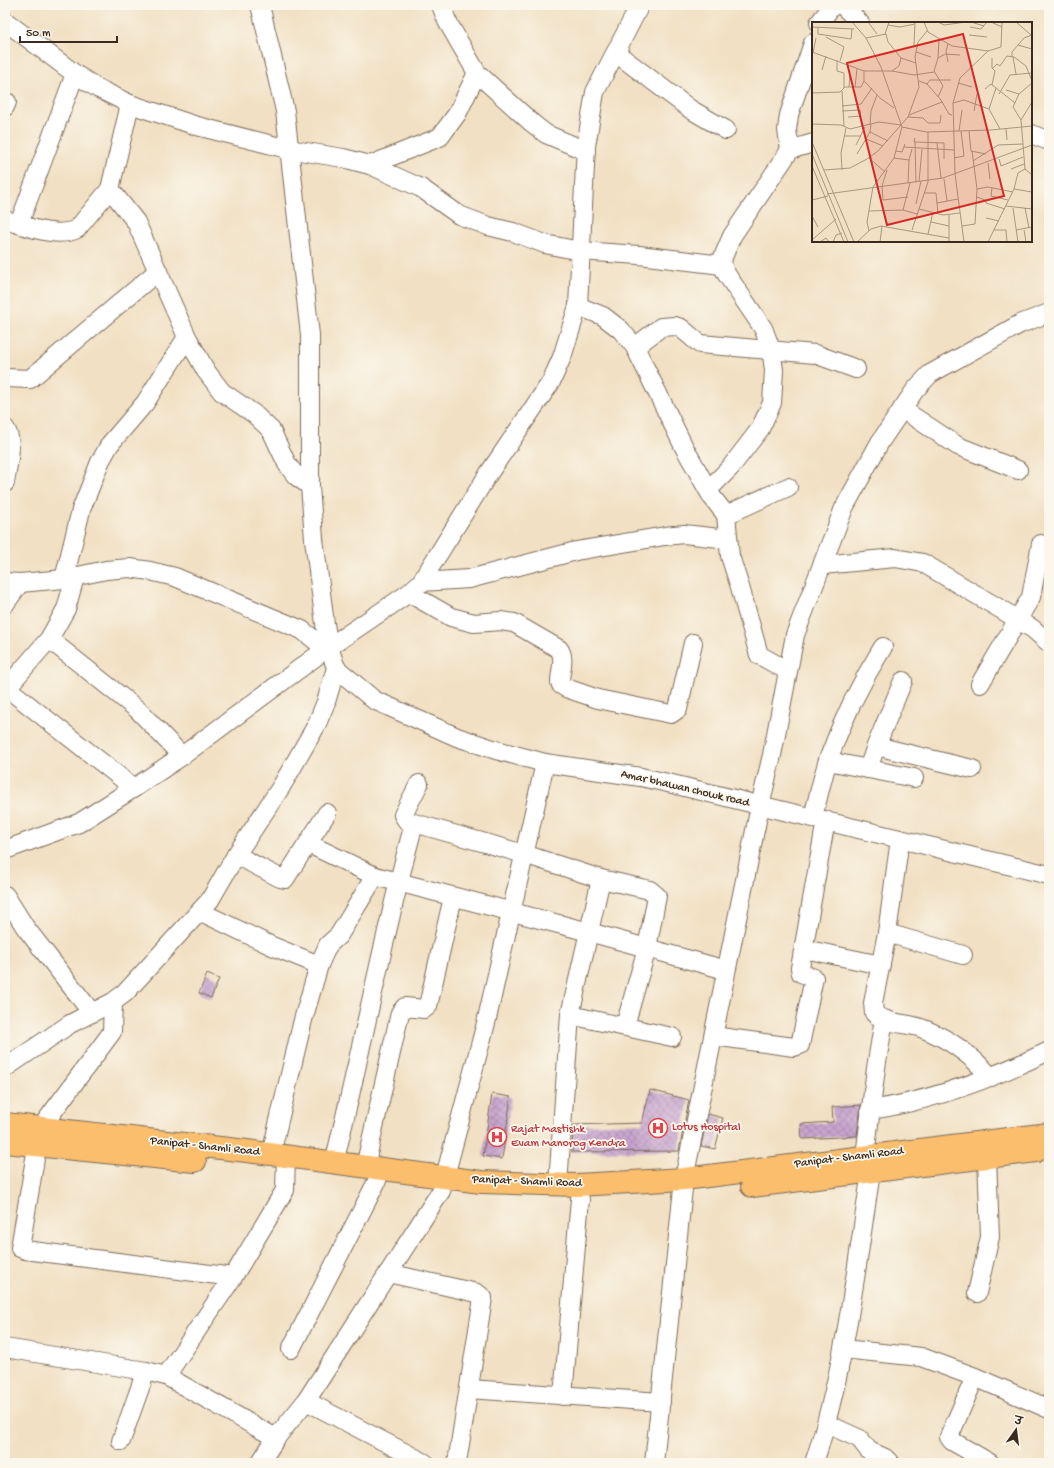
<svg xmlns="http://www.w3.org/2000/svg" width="1054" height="1468" font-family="'Gochi Hand','Playpen Sans Deva',sans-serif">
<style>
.building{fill:url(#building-cross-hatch)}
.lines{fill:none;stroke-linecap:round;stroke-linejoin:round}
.minor-casing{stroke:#7b6a58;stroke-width:20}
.highway-casing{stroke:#7b6a58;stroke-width:24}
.minor{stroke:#fff;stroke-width:18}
.highway{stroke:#fabe6d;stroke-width:22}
.labels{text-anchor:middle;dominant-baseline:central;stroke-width:3.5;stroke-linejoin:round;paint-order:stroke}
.street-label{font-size:12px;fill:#3b2a1e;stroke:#fbf7ec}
.health-label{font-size:12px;fill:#be3a42;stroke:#fbf7ec;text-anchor:start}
.inset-road{fill:none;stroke:#a89781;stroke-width:1}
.view{fill:#d62828;fill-opacity:0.15;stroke:#d62828;stroke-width:2}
.inset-edge{fill:none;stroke:#3b2a1e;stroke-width:2}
</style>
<defs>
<pattern id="building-cross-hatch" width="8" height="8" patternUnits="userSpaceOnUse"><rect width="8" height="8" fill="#c8a5cf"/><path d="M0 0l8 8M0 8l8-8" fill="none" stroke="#a487a7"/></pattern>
</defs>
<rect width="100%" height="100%" fill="#fbf7ec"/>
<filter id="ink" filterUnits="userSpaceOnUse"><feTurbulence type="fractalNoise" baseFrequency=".025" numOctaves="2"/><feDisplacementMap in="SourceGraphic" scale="8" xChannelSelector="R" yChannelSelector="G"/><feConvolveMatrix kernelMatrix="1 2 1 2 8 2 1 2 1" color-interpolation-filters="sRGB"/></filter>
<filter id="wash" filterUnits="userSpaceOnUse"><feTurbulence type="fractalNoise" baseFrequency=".012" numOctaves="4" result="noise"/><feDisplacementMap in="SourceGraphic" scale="16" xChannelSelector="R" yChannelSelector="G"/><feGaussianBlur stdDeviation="0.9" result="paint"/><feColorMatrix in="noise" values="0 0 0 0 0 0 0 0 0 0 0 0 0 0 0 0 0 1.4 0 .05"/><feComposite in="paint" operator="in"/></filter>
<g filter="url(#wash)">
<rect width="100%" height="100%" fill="#f1e0c3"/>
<g id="blocks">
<g class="building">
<polygon points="207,974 219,979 211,998 199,993"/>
<polygon points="650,1090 689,1100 679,1151 572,1152 573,1125 642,1123"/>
<polygon points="492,1094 511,1097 502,1159 483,1156"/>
<polygon points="861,1105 857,1136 802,1139 801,1124 833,1122 832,1107"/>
<polygon points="708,1114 723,1118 715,1149 701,1146"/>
</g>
</g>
</g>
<g filter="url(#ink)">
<use href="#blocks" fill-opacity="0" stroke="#7b6a58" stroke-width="1"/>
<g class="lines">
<defs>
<g id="minor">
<polyline points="441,5 447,21 477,73 532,123 546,134 586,151"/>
<polyline points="842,5 860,23"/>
<polyline points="5,21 75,74 99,89 130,104 197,126 288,149 343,158 370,165 421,188 459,215 488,226 513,232 545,244 580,251 639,255 722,265"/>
<polyline points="819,23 833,5"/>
<polyline points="616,53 690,109 726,130"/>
<polyline points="5,107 7,102"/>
<polyline points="1031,134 1049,141"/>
<polyline points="790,150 787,130 789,115 813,43"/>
<polyline points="370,165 440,137 457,114 477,73"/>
<polyline points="110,189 136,222 187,337 206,371 222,392 254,414 271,430 287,464 296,476 310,486"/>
<path d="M5,220C26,226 56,239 77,229L110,189L130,104"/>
<polyline points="19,224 75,74"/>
<polyline points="578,306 603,316 621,330 635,347 684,447 712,497 726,515 730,556 740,587 759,655 788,671"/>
<polyline points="635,347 661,327 675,326 681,328 700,344 815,354 856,369"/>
<polyline points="5,378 30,379 158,271"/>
<polyline points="902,409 958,446 1018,470"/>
<path d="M5,428C15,441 7,467 5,483"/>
<polyline points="708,490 730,468 760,429 772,403 774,370 771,349 763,328 727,275 722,265 723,257 732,236 790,150 813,143"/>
<polyline points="726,515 788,487"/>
<polyline points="822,565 895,558 923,563 1017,619 1033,629 1049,643"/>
<polyline points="64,579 81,510 100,462 110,444 145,403 187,337"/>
<polyline points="5,582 20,583 64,579 106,570 130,568 150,571 175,577 302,630 326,649"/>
<polyline points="421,582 469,579 576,551 665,536 684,534 728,539"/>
<path d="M409,593L451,617L474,623L501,621L514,623L559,649C566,658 560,671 560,682L561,685L566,688L598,699L671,714L678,709L693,643"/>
<polyline points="5,604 20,583"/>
<polyline points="49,639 138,710 182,756"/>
<polyline points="336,668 374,700 457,737 496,750 545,763 641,777 668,783 1049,875"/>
<polyline points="980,684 1031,597 1041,544"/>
<polyline points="7,688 134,788"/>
<polyline points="5,690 49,639 66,609 75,577"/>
<polyline points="876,746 972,769"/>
<polyline points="828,761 914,778"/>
<polyline points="868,769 876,746 903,681"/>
<polyline points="419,784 403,815 407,821 524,854 601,879 650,890 657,896 647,948 625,1026"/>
<path d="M813,817C818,798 822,779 828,760C842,721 861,682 883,647"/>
<path d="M900,839L887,933L873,1003L874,1013C884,1024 907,1023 921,1028C949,1038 971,1055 991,1077"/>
<polyline points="309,844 375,876 589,932 726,970"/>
<polyline points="5,850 79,823 134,788 182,756 326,649 409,593 421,582 489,473 551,382 562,357 578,306 586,146 595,92 640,5"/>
<polyline points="236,855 280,878 285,879 327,813"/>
<polyline points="5,895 25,927 92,1013"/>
<polyline points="201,912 272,946 319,965"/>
<polyline points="887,933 963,955"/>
<polyline points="804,949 881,965"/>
<polyline points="113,1002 112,1032 40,1129 20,1248 25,1250 233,1277"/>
<polyline points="570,1015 672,1037"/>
<polyline points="713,1036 794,1047 800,1045 814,978 801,973 800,968 826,820"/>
<polyline points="5,1068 70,1024 113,1002 125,993 210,900 236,855 281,787 316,726 326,702 336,668 329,647 325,624 314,539 310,486 310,335 285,111 260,5"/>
<path d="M870,1110C932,1101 993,1078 1049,1051"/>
<polyline points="271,1154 303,1020 319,965 328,945 339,935 375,876"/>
<path d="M334,1163C362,1050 383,935 414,824"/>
<polyline points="365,1167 400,1013 405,1007 424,1009 428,1006 453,897"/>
<polyline points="558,1184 570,1015 601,879"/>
<polyline points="388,1273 477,1293 483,1298 457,1463"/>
<polyline points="977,1293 990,1237 987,1157"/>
<polyline points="5,1348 146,1371 166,1376 276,1438"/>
<polyline points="291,1349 376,1183 381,1169"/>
<polyline points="843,1349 921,1357 975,1377 1049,1409"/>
<polyline points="166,1376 233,1277 285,1190 286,1157"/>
<polyline points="975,1377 949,1437 952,1441 990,1463"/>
<polyline points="469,1389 661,1402"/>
<polyline points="563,1396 580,1199"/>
<polyline points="306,1401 425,1463"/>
<polyline points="827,1424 860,1439 869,1451 885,1458 890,1463"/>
<polyline points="121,1441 146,1371"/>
<polyline points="260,1463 276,1438 306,1401 441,1191 486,1023 545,763"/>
<polyline points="654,1463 684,1179 760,806 772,755 795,635 844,508 880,442 915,390 930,374 1020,324 1049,313"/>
<path d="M814,1463C845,1369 856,1269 871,1172L865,1156L876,1068L884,1019"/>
</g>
<g id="highway">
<polyline points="5,1124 247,1151 481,1182 577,1185 684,1179 1049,1134"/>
<polyline points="5,1142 195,1161"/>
<polyline points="752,1186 1036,1151"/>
</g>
</defs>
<use href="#minor" class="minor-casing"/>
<use href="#highway" class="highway-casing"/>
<use href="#minor" class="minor"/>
<use href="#highway" class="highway"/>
</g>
</g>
<defs>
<symbol id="hospital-ring" viewBox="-11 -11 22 22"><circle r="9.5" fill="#fbf7ec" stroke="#e0444e" stroke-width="1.5"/><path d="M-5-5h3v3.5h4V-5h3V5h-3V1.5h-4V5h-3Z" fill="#e0444e"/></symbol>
</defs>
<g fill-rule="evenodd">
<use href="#hospital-ring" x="647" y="1117" width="22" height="22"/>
<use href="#hospital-ring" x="486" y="1126" width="22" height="22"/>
</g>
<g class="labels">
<g class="street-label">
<text transform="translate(685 789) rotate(13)">Amar bhawan chowk road</text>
<text transform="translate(205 1147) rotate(6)">Panipat - Shamli Road</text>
<text transform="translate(849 1158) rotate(-7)">Panipat - Shamli Road</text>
<text transform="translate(527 1182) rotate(2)">Panipat - Shamli Road</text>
</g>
<g class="health-label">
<text x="672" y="1128">Lotus Hospital</text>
<text x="511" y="1130">Rajat Mastishk<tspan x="511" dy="14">Evam Manorog Kendra</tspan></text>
</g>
</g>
<g transform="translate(812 22)">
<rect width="220" height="220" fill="#f1e0c3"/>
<path class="inset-road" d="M40,0L54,16L69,45L90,105L82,136L61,165L55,200L57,209M56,0L65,12M112,0L116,10L140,24L176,29L189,25L190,0M126,0L132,3L154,0M159,0L172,4M179,0L190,5M204,0L219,13M76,3L88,5L103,2M0,5L42,7M6,5V12L39,17L40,7M158,5L169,7L175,0M73,12L77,0M157,13L175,15M14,15L32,25L28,39M54,16L74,12L76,20L89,36L104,41M102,23L103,0M206,23L220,27M0,30L52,49H80L102,53L122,50M104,30L119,35M1,31L4,16M200,35V30L212,16L220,13M201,35L204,52M126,36L127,18M180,36V46L183,49L180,63M25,38V49L32,51V66M136,40L134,29L136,22M180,47L185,42L188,44L195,34L202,35L214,44L220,59M10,48L14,34M80,49L87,44L89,36M52,59L68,76L82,86M107,59L115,62L129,78L137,92L140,93M146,61L160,65M220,61L207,72L201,85L209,98L213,147L220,153M115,62L118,58H139M37,65L38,52M43,65L45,47M184,66L177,87L188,107M173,67L179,62L203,81M194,68L207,72M30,69L32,104M0,71L28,70L33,65H49L52,59V49M187,72L198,53L220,51M126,75L131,64L122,49L126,36L133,32L148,33M141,81L152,78L177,87M30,84L49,82L60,66M30,89L48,88L50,105M162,89L165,72M97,93L130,80M36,95L49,94M96,95L111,96L116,101H128L129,93M209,98L220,80M0,102L29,103L38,107L67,100L89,103M58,103L59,89L65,73M90,105L114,110L179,108L220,104M194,106L195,118M147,109L150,88M157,109L159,129L174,132M58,110L76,119M33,114H49M103,116L102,120L132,121V137M54,117L71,124M0,120L42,220M103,120L104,160M125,121L129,156M44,123L53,105M92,125L142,128M84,129L90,130L93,122M0,132L36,220M45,132L58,110L59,102M57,136L73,150M82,136L97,138M142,136L152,134L149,109M187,137L189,144L211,135M161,139L186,123L211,122M176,141L178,157M0,144L32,220M199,147L212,142M12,148L38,146L55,137L66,129L96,95L107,65L103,35L106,20L115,9M30,148L29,131L34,106M75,148L70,164L71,178L96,175M132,157L135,179M107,160L110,127M96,161L97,138L100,127M180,166L179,174L196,178M165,167L176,165L201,170M202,167L220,170M113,171H124L126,192M15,172L131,156L220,123M165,175L173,178L174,181L193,187M0,178L16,174M125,181L146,177M104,182L109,159M194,184L220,187M201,186L206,220M213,186L217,206M107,187L131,193L148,191M91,188L98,161M57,189L91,188L105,192M137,193V220M0,194L6,205M174,196L187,199M119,200L137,204M150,204L163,202L165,167L160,129M100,208L116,160V110M182,208H194L195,220M204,208L220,205M212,208L214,220M116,212L121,190M0,218L24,197M8,220L14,216L17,220M21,220L24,213L30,211M45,220L59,207L69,204L137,216M68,220L70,204M152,220L143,152L141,81L148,56L176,29M176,220L202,167L206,151L213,147"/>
<path class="view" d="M151,12L192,174L75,203L35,41Z"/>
<rect width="220" height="220" class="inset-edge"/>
</g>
<rect width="1054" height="1468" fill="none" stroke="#fbf7ec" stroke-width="20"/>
<g transform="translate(1016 1430) rotate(14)" stroke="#fbf7ec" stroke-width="3" paint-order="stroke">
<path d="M0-3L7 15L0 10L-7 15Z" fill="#3b2a1e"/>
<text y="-6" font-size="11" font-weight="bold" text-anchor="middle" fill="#3b2a1e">उ</text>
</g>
<path d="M20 36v6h97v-6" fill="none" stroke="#3b2a1e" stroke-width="2"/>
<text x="26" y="36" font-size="12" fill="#3b2a1e" stroke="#fbf7ec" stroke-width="3" paint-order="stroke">50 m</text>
</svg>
